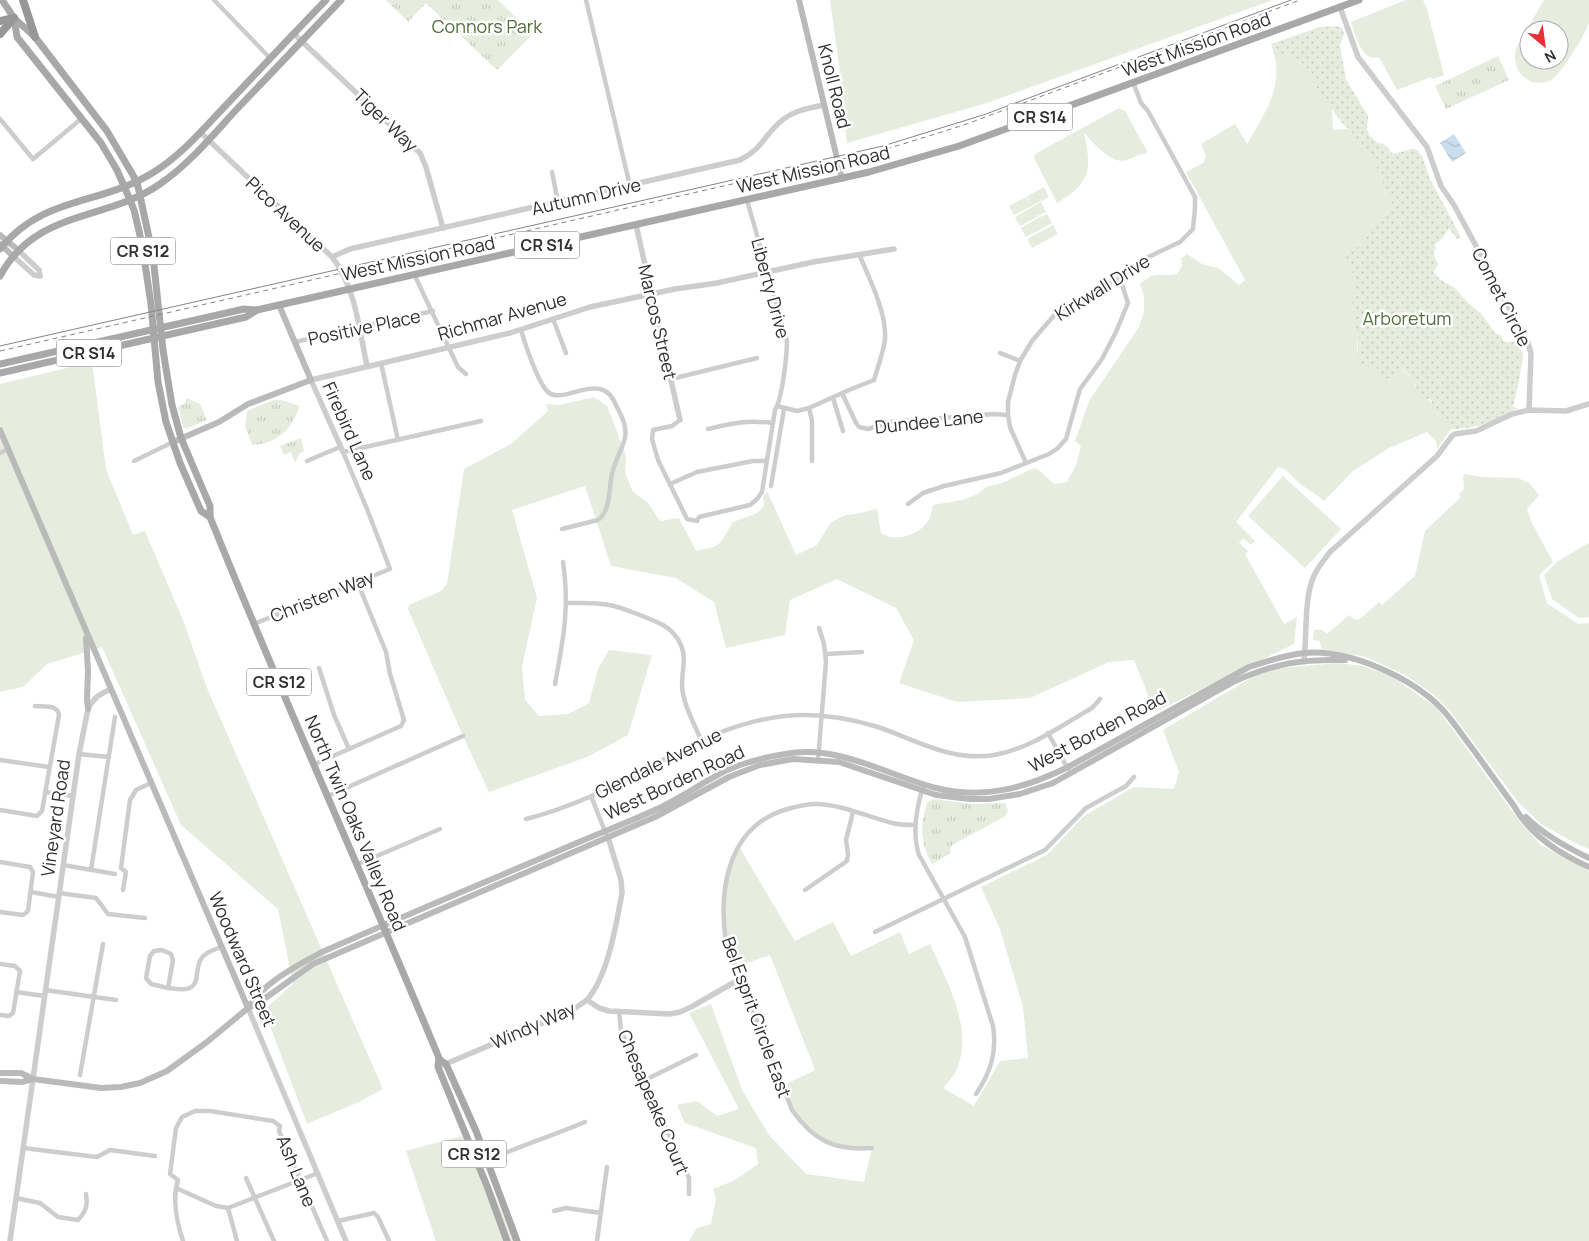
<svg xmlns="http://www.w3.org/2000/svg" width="1589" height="1241" font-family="Manrope,sans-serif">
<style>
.grass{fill:#e6edde;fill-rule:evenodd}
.park{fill:url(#park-tufts)}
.garden{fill:url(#garden-dots)}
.water{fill:url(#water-waves)}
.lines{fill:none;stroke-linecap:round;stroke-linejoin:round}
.minor{stroke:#cdcdcd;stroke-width:4.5}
.tertiary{stroke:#cdcdcd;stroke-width:5.5}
.secondary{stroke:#bababa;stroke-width:6}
.primary{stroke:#a8a8a8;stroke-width:7}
.motorway{stroke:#979797;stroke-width:8}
.tram{stroke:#858585;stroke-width:1}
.rail{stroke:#858585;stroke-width:1;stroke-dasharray:5 4;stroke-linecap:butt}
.labels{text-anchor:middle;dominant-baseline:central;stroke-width:5;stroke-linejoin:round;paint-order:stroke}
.shield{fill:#fff;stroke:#6e6e6e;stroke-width:1}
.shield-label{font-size:16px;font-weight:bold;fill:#303030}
.park-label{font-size:18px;fill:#526e3c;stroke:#fff}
.street-label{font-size:18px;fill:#303030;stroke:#fff}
</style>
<defs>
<pattern id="park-tufts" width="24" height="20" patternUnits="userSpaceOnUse" patternTransform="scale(1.25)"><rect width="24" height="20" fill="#e6edde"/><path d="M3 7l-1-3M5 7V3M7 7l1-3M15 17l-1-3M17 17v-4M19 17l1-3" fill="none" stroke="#c6ccbf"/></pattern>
<pattern id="garden-dots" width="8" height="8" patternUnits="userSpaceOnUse" patternTransform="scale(1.25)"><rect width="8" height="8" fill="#e6edde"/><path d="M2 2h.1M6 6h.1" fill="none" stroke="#c6ccbf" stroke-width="1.8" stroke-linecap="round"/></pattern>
<pattern id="water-waves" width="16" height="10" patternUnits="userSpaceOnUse" patternTransform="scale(1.25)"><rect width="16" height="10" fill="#cadfee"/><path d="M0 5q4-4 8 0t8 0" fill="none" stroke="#aec0cc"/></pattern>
</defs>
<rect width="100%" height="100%" fill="#fff"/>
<g class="grass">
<polygon points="830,0 1273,0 987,103 847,143 839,65"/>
<path d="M1406,0H1423L1427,9L1444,75L1432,79L1431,77L1397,90L1379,57C1362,63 1355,34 1351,22Z"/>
<path d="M1544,0H1589C1589,7 1589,16 1589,23C1587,32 1559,77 1551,80C1528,91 1510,69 1516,48ZM1529,30H1559V60H1529Z"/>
<path d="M1279,52L1293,56L1312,73V81L1332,108L1333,130L1348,129L1352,132L1355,139L1371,158L1380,173L1385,192L1394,206L1371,226L1363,244L1343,256V259L1354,275L1356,285L1352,305L1354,317L1353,327L1358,337L1357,349L1378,372L1390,380L1402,369L1414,381L1415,387L1434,405L1437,413L1445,419L1451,429L1437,449L1436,441L1427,432L1389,448L1353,471L1324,501C1315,493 1306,489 1298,482C1291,476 1287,468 1278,467L1236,522L1255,541L1251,545L1243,538L1239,543L1248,551L1245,554L1284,624L1297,617L1294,644L1155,712L1134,660L1109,662L1030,698L957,702L899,683L914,640L896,608L837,579L790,600L785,635L726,648L714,602L676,578L611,566L585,486L512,510L537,598L522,667L525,700L539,716L568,714L589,703L598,669L609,650L652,655L628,735L587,757L489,792L463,736L408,609L409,605L441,591L447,584L464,469L511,444L548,411L546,404L560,405L594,397L607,406L615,426L626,456L625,473L633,492L648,503L660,521L679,518L696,551L714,547L721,542L733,522L757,513L764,506L763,497L767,491L796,555L817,545L831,522L846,515L856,514L877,509L881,533C895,543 919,535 928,521C931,517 932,510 933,505L962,500L978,494L986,487L1002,483L1034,468L1040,471L1054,484L1067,482L1076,465L1081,446L1075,441L1089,401L1139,327L1144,312V296L1140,284C1158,269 1159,278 1177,274L1182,266L1181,259L1187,254L1202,264L1218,268L1239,285L1245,280L1186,172L1203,163L1206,156L1201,144L1235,124L1247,144C1263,116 1284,87 1274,54Z"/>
<path d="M1119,108L1125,111L1147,151L1146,154C1138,153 1135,158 1127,160C1111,165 1094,143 1084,133C1092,169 1091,183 1057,203L1034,158L1035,154Z"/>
<polygon points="1044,187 1049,197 1014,215 1009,206 1026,197 1031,204 1027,196"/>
<polygon points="1041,202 1046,212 1038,216 1036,214 1037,217 1020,226 1015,217"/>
<polygon points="1047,214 1052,223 1026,237 1021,228 1038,218 1040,221 1038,218"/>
<polygon points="1053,225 1058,234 1032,248 1027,239"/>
<polygon points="92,362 106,469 133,535 145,531 183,620 207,688 383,1089 359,1102 307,1124 264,1010 293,984 278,909 181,825 102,647 47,664 23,687 0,692 0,384"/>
<polygon points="1465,474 1482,477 1518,478 1529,483 1539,495 1527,509 1532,523 1553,562 1539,575 1547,603 1578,624 1589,623 1589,849 1573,842 1541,824 1518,802 1450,711 1433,694 1405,675 1366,657 1321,649 1320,641 1313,640 1314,630 1322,630 1327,634 1349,615 1355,620 1360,619 1379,602 1382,605 1415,576 1425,531 1461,497 1459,494 1464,489 1463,476"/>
<polygon points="1283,476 1341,529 1305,568 1248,516"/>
<polygon points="1589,543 1589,617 1579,618 1552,599 1544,575 1558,561"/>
<path d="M1339,663L1363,666L1391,676L1437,708L1521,823L1541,845L1589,871V1241H689L697,1228L711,1224L716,1199L713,1189L735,1180L758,1164L756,1148L685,1123L677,1105L697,1101L717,1116L739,1109L689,1013L711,1004L742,1090L769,1135L806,1174L864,1182L872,1148L830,1144L800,1122L782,1086L815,1070L770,955L736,967C733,959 728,950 726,941C720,909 727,875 738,845L795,941L833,922L851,956L900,932L909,954L930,944C947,982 976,1032 955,1073C952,1078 947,1083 943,1088L974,1106L1000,1061L1028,1058L1023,1007L1000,929L981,887L1047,855L1084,816L1134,787L1174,789L1179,772L1163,730L1251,678L1278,668Z"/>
<polygon points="469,1134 514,1241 436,1241 406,1151"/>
</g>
<g class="park">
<polygon points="386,0 498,0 533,34 497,70 426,3 408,22"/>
<polygon points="1498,56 1509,80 1446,109 1435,86"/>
<polygon points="187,398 200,404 207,420 186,429 183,427 178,406 184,404"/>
<path d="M274,400H281L300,406C291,430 278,443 252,445L245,426L247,411Z"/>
<polygon points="301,438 304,451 300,453 295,463 291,452 284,455 280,446"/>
<path d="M933,799L973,804L1005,803L1008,811L1004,817L952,845L950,849L951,853L932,864C920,843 920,825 927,803Z"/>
</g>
<path class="garden" d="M1336,26L1342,28L1344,34L1340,45L1346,79L1368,116L1367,129L1370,136L1378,143L1384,144L1393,154L1411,149H1417L1423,158L1430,179L1461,237L1457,239L1449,228L1442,239L1435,244L1436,249L1433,252L1438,265L1433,272L1441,280L1455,288L1469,304L1481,313L1496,334H1500L1503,341L1507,342H1517L1522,352L1523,357L1519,381L1513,407L1518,408C1491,420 1483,429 1451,429C1448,423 1438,415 1436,411C1434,407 1433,404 1430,399L1426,400C1417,396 1418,391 1414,382C1412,378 1406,372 1402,369L1390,380L1361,363L1358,358V337L1353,327L1354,317L1352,305L1355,285L1354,275L1343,259V256L1363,244L1371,226L1394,206L1385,192L1380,173L1371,158L1355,139L1352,132L1342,123L1312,81V73C1302,63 1290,50 1274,54L1271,44L1320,27Z"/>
<polygon class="water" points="1454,134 1466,153 1452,162 1440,143"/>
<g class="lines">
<g class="minor">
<polyline points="214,0 270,58"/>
<polyline points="586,0 630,186"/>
<polyline points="0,119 33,159 81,119"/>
<polyline points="552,172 558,202"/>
<polyline points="414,274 458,367 466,374"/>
<polyline points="553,319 566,353"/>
<path d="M521,330C525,344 538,383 548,392C560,403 585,383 603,390C610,392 614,400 617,407C634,438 622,441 613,470C608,486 612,510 598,520L562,529"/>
<polyline points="295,342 433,311"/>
<polyline points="1000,353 1020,361"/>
<polyline points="381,363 398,440"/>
<polyline points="671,379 757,358"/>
<polyline points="842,393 856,423 859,427 868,429 890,422 994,414 1008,415"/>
<polyline points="833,398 843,431"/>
<path d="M777,406L797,411L809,408L849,390L874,380C877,370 884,350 885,339C887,313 869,278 859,254"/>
<polyline points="809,408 812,421 812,461"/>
<path d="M680,420L672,426L653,430L652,439L658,460L687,519L697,521L699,517L750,505L757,499L762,492L775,410C782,400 787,355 787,341L747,200"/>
<path d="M708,429C734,423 746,420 773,423"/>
<polyline points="0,453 8,449"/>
<polyline points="134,461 173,442"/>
<polyline points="307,461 340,447"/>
<polyline points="1026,463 1010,427 1008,415 1008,402 1015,375 1020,361 1032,341 1057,312 1120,278 1142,260 1180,242 1193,229 1195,208 1195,197 1148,111 1141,103 1133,82"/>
<polyline points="670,484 697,472 753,461 767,461"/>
<polyline points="771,486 784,409"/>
<polyline points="908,504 923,493 944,486 1001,473 1049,454 1058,448 1066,439 1080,389 1102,359 1116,332 1128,303 1120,278"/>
<path d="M567,603C581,603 595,602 609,605C621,607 651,619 663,625C670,629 678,637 681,645C688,661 679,678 683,694C686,710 695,725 701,740"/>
<polyline points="254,624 390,569 367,509 343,452 481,421"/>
<polyline points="826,654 862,652"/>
<polyline points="319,668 334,715 349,749"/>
<path d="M555,684C563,640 570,608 563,562"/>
<polyline points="1048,733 1068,769"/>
<polyline points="79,754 109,757"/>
<polyline points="0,760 49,767"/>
<polyline points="818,760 826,662 824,644 819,628"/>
<polyline points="315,764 401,726 404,720 390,674 386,652 357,581"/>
<path d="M923,787C916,809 912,833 919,855L965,937L993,1026C997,1052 991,1072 976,1094"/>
<polyline points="45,792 73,796"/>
<polyline points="328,796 463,736"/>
<polyline points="591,796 606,834"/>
<path d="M0,810L37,816L42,811L59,715C57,704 44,707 35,706"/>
<path d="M526,819C559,811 591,797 621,783C640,774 657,763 674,754C709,735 746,720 785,716C816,713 848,718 878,727C916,740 952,762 994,755C1030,749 1062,725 1092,708L1100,699"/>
<polyline points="0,862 30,867 33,872 28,911 23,915 0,912"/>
<polyline points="358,864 440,829"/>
<polyline points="63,865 115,874"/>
<polyline points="91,870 115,717"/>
<polyline points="123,890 126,872 121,868 130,800 136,790 151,783"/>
<polyline points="805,890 847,861 848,854 846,840 853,812"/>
<polyline points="31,892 59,897"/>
<polyline points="59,893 96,898 108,914 145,918"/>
<polyline points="875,932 1045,850 1086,808 1126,786 1134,777"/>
<polygon points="162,950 171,954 173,960 168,988 151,984 146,978 150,956 154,951"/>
<polyline points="0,964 15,966 20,971 13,1013 9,1016 0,1015"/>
<path d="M168,988C182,990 196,993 197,974C198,969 198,963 201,959C205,952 214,950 221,947"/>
<polyline points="45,990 116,1000"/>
<polyline points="16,992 45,996"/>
<polyline points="619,1011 621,1031 689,1178 689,1194"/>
<polyline points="80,1075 103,944"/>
<polyline points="643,1081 696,1055"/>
<polyline points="23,1148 97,1157 110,1150 155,1156"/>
<path d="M872,1148C834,1151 813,1140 792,1110L726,942C718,890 728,828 784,810C795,807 806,803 818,804C843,805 868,817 892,823C900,825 908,825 915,825"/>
<path d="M487,1161C519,1146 552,1136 585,1122"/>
<polyline points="246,1178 274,1241"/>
<polyline points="176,1188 216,1206 228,1208 318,1173"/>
<path d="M16,1198L40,1203L58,1217L78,1220C86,1211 88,1206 86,1194"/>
<polyline points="228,1208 237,1241"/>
<polyline points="554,1211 566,1208 601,1213"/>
<polyline points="338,1221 374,1213 378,1217 389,1241"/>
<path d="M183,1241C177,1223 172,1199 178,1180L170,1174L176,1128L182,1117L195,1111H210L273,1121L280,1126L279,1131L327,1241"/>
<polyline points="597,1241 607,1167"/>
</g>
<g class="tertiary">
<polyline points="1340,7 1358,57 1427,147 1441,186 1454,205 1528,343 1531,353 1529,410"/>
<polyline points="294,34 420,153 426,167 443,228"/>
<path d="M200,132L332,257C356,288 359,329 367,366"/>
<polyline points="636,225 680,420"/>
<polyline points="18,250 39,270 40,276"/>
<polyline points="13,256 34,275 40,276"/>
<path d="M332,257L350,249L740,160C762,149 763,137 780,122C792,111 808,108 824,105"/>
<polyline points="343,452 311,380 510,333 590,307 675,289 717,283 813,262 894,249"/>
<path d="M1304,660C1307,635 1304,601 1313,578C1317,568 1324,560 1330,552L1437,456L1452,436L1455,434L1476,431L1512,414L1529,410L1566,411L1589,404"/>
<path d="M587,1000C608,976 616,925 622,893L621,880L608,837"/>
<polyline points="248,1008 346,1241"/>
<polyline points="443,1065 571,1011 587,1000 599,1008 609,1011 670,1014 680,1012 691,1007 740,979"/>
<path d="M10,1241L79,754L88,709C93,698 100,694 111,689"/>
</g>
<g class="secondary">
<polyline points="799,0 842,179"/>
<polyline points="0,235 18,250"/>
<polyline points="0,244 13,256"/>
<polyline points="0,430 248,1008"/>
<polyline points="173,442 219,422 248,404 311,380 279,305"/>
<polyline points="86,638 88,671 87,699 88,709"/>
<path d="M1526,817C1544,835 1566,847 1589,858"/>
<path d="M248,1008C263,983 295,967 320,953C406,915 493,879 579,842C605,831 631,821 657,809C681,798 703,782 727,770C746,762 765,757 785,754C839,744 886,775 936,788C982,800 1026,788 1068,767L1249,667C1267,661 1286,655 1304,653C1349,649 1411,677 1442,709C1453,721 1462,735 1472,748C1486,767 1500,787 1514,806C1530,835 1560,854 1589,867"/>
<path d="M0,1073H21L33,1079L101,1088L121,1087L140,1083L167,1071L207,1042L248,1008L257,1004L313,964L655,817L729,777L760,765L793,759L839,762L936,795L970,799H989L1020,794L1053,783L1235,681C1277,663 1300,659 1345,660"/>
<polyline points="0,1081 22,1082 33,1079"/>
</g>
<g class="primary">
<path d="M2,0L14,18L35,37L107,131L137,182L153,256L163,350L172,405L181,438L210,506V517C283,699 364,877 439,1058L438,1067L487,1186L507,1241"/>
<polyline points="14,18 17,37 101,143 117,170 130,200 134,210 142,244 151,304 158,382 166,422 180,463 201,511 210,517"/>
<path d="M0,249C44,195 100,206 154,172C183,154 205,127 229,102C261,68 293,34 326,0"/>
<path d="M0,276C36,209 105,222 160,184C189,164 212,136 236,110C271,73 306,37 341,0"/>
<polyline points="0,364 244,309 257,310 279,305 869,172 959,146 1359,0"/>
<polyline points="0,373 246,317 257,310"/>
<polyline points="439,1059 446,1064 476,1131 517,1241"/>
</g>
<g class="motorway">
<polyline points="23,0 35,37"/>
<polyline points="0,21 14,18"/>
<polyline points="0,34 14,18"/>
</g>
<polyline class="tram" points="0,346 883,146 986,114 1291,0"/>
<polyline class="rail" points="0,351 890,148 964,125 1300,0"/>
</g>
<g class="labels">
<g class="shield">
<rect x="1007.5" y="103.5" width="65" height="27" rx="4"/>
<rect x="514.5" y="231.5" width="65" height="27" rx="4"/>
<rect x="110.5" y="237.5" width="65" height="27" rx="4"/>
<rect x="56.5" y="339.5" width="65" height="27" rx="4"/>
<rect x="246.5" y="668.5" width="65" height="27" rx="4"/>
<rect x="441.5" y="1140.5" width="65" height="27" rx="4"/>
</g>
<g class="shield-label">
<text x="1040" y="117">CR S14</text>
<text x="547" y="245">CR S14</text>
<text x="143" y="251">CR S12</text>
<text x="89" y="353">CR S14</text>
<text x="279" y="682">CR S12</text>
<text x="474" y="1154">CR S12</text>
</g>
<g class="park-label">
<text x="487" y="26">Connors Park</text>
<text x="1407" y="318">Arboretum</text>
</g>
<g class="street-label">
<text transform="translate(1196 44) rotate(-20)">West Mission Road</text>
<text transform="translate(835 86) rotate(76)">Knoll Road</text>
<text transform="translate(386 120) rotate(44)">Tiger Way</text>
<text transform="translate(813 169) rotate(-13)">West Mission Road</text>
<text transform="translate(586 196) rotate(-13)">Autumn Drive</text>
<text transform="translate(286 214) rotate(43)">Pico Avenue</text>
<text transform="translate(418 258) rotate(-12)">West Mission Road</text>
<text transform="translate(1102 287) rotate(-32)">Kirkwall Drive</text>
<text transform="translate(771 288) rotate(75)">Liberty Drive</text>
<text transform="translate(1502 297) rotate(63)">Comet Circle</text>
<text transform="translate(502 316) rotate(-16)">Richmar Avenue</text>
<text transform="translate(658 322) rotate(77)">Marcos Street</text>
<text transform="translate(364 327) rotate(-12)">Positive Place</text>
<text transform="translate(929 421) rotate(-6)">Dundee Lane</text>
<text transform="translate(350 431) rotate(66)">Firebird Lane</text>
<text transform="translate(322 596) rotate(-22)">Christen Way</text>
<text transform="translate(1097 731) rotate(-28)">West Borden Road</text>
<text transform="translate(658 763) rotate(-26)">Glendale Avenue</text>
<text transform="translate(674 782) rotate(-25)">West Borden Road</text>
<text transform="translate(55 818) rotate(-82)">Vineyard Road</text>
<text transform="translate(356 823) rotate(67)">North Twin Oaks Valley Road</text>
<text transform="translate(243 959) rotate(67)">Woodward Street</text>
<text transform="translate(757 1017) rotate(70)">Bel Esprit Circle East</text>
<text transform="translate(533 1025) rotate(-24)">Windy Way</text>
<text transform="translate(654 1102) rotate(67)">Chesapeake Court</text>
<text transform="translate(297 1171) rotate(68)">Ash Lane</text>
</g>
</g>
<g transform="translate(1544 45) rotate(151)"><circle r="24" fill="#ffffff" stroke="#acacac"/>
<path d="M0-4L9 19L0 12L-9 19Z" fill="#ea2f39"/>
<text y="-8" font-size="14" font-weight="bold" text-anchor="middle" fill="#303030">N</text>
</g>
</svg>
